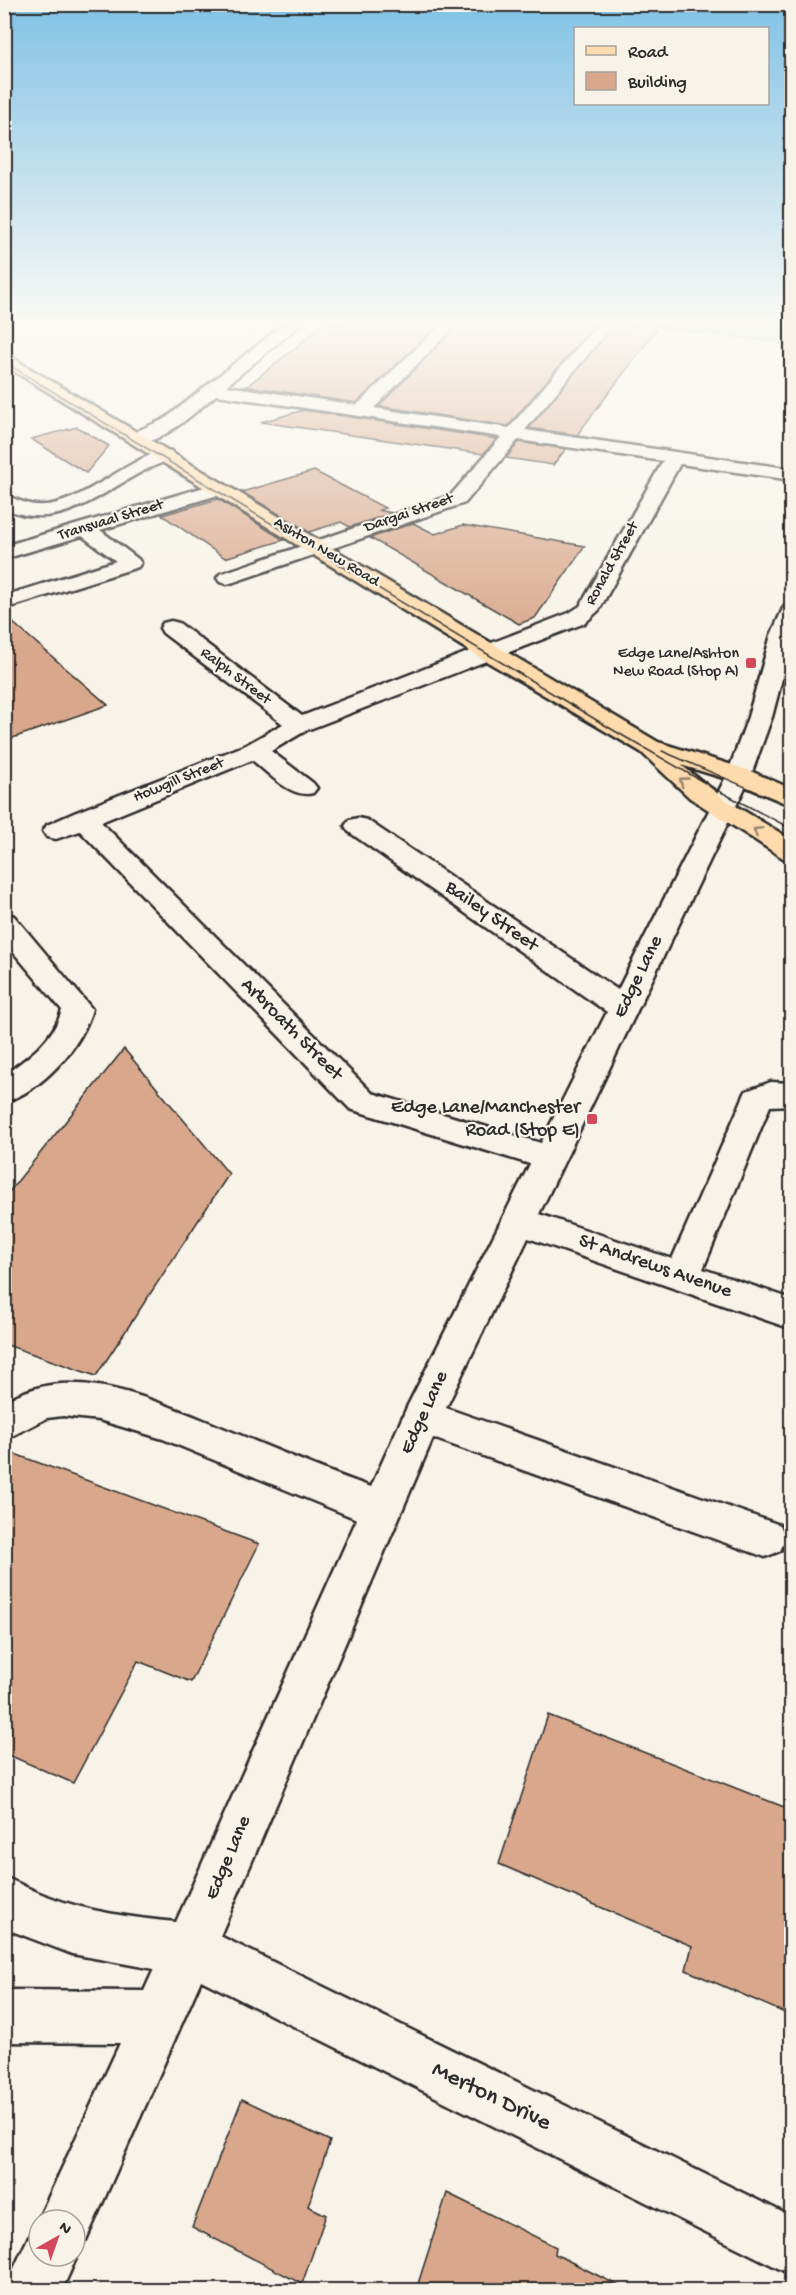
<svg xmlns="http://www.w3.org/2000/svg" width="796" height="2295" font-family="'Gochi Hand',sans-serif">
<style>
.green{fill:#aae0a2;stroke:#6a8666;stroke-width:1.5}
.building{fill:#d9a88c;stroke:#2b2b2b;stroke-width:1.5}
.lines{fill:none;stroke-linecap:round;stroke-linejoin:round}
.minor-casing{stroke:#2b2b2b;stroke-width:5}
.major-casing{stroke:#2b2b2b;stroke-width:5}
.minor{fill:#f7f3e8;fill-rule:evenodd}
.major{fill:#fedbac;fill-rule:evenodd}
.tram{stroke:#2b2b2b;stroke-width:1.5}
.oneway{stroke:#94836c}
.poi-dot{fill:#d1495b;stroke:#f7f3e8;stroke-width:2}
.labels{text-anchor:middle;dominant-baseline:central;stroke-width:4.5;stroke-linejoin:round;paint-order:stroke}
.far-street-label{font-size:16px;fill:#2b2b2b;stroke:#f7f3e8}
.far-poi-label{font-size:16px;fill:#2b2b2b;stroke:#f7f3e8;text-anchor:end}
.street-label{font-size:20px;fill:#2b2b2b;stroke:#f7f3e8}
.poi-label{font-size:20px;fill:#2b2b2b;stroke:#f7f3e8;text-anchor:end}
.near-street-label{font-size:24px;fill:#2b2b2b;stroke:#f7f3e8}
</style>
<rect width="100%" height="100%" fill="#f7f3e8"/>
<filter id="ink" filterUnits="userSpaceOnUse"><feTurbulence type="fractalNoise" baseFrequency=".0167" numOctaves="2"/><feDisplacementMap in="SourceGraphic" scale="12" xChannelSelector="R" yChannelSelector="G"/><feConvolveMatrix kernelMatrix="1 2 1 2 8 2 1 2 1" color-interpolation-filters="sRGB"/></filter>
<g filter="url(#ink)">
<polygon class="green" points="637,324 791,324 791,344"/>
<g class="building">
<polygon points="324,324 439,324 356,403 247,386 295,348 297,349 297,346"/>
<polygon points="459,324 595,324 508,426 379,406"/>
<polygon points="614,324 657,329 577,435 529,428"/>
<polygon points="304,410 497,439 483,454 261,422"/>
<polygon points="77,427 109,446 86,473 31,439"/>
<polygon points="519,442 566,449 553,465 506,458"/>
<polygon points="314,471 385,508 379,510 392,513 350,527 341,522 309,532 242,492"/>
<polygon points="218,499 284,540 225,558 162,515"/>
<polygon points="413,523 435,534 463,525 585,546 535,618 519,624 370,538"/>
<polygon points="4,615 108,705 4,741"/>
<polygon points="124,1049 229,1174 96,1376 4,1344 4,1198"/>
<polygon points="4,1450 259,1544 191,1682 138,1661 73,1783 4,1753"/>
<polygon points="548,1715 792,1810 792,2016 686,1970 692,1946 499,1864"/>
<polygon points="242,2099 330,2141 308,2206 326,2215 302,2284 192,2227"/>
<polygon points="447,2193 556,2247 555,2254 627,2290 416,2290"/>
</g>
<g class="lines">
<defs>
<g id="minor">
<path d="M284,324H301L226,386L357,405L442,324H457L374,408L509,428L598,324H612L610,328L525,430L792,469V480L680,464L599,610L585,623L307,730L271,751L313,783L317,788L313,793C291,799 269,773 252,760L101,822L372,1093L541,1143L607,1012L349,832L345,826L349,820L358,818L367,820L618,990L727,775L748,717L771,635L784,606L792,605V641L772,717L751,775L539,1214L672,1259L746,1091L771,1082L792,1083V1105L770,1106L703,1269L792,1299V1329L528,1238L446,1408L780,1525L786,1538L780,1551L765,1557L433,1438L220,1936L792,2217V2275L201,1980L86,2240L75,2244V2220H39V2223L38,2220L120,2043L4,2042V1990L144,1991L154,1969L72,1954L4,1928V1877C19,1883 33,1891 47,1896C88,1912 133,1918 176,1922L357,1519L163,1439L99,1420L63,1416L47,1418L4,1440V1402C21,1392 41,1385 61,1384C109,1381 158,1402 201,1419C258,1442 314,1467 371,1487L408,1405L530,1164L350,1109L80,831L56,839L47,837L43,831L47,825L74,813L246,745L283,724L163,633L160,628L163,623L171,621L179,623L302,716L569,613L580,606L663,461L518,440L465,503L234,582L227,584L220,582L217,578L220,574L451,495L501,437L216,395C196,411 158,449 131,442L128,438C134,430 156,424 166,418Z"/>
<path d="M165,450L171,451L174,455L171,459C161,463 151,467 141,472C98,495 57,533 4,508V495C15,498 24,504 36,505C78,509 123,460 165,450Z"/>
<polygon points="218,483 225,485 227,489 225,493 100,530 138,559 141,563 138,567 4,609 4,596 116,561 82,536 4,559 4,546"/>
<path d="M4,913L14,916L92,1009C82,1046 42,1091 4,1102V1075C29,1057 53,1041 62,1010L4,941Z"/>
<polygon points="39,2232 39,2256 75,2256 75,2250 77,2256 62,2290 4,2290 29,2236"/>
</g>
<polygon id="major" points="4,353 658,742 748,770 792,789 792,806 730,780 681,765 726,800 792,840 792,860 783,858 690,798 641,752 481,658 4,365"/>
</defs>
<use href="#minor" class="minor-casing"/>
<use href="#major" class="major-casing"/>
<use href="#minor" class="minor"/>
<use href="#major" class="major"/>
<g class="tram">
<polyline points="4,362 613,730 719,791 792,829"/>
<polyline points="662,751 792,807"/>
</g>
</g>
<defs><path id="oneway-chevron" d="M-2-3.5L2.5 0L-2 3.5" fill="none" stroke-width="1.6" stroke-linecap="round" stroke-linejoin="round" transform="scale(1.5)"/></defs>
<g class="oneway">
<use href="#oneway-chevron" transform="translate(683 781) rotate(-144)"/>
<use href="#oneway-chevron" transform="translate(757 831) rotate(-148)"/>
</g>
</g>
<linearGradient id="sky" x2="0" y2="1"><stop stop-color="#81c2e6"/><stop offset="0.5" stop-color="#fbfaf5"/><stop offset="1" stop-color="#fbfaf5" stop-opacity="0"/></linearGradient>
<rect width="796" height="645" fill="url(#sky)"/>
<g class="poi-dot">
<rect x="745" y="657" width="12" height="12" rx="3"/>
<rect x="586" y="1113" width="12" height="12" rx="3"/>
</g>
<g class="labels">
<g class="far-street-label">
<text transform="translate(409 514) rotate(-19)">Dargai Street</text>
<text transform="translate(111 521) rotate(-17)">Transvaal Street</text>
<text transform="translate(326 553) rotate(31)">Ashton New Road</text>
<text transform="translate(613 564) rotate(-61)">Ronald Street</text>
<text transform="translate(235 677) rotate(37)">Ralph Street</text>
<text transform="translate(179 781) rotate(-22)">Howgill Street</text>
</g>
<g class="far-poi-label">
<text x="739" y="654">Edge Lane/Ashton<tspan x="739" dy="18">New Road (Stop A)</tspan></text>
</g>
<g class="street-label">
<text transform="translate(491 917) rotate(35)">Bailey Street</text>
<text transform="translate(639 977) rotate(-64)">Edge Lane</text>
<text transform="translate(291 1030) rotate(45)">Arbroath Street</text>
<text transform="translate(655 1267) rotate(19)">St Andrews Avenue</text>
<text transform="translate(425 1413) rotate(-65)">Edge Lane</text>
<text transform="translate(229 1858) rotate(-67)">Edge Lane</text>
</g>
<g class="poi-label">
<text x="580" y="1108">Edge Lane/Manchester<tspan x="580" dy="23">Road (Stop E)</tspan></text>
</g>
<g class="near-street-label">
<text transform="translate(491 2097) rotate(26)">Merton Drive</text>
</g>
</g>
<rect width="796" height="2295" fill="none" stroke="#f7f3e8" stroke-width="24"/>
<rect x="12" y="12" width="772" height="2271" fill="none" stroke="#2b2b2b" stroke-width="2" filter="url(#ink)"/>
<rect x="574" y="27" width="195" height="78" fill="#f7f3e8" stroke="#a5a39c" stroke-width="1.5"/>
<rect x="586" y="46" width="30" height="9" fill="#fedbac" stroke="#a5a39c" stroke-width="1.5"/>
<text x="628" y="57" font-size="18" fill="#2b2b2b">Road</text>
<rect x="586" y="72" width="30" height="18" fill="#d9a88c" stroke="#a5a39c" stroke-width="1.5"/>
<text x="628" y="87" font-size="18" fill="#2b2b2b">Building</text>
<g transform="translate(57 2238) rotate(40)"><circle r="28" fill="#f7f3e8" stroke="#a5a39c" stroke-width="1.5"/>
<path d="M0-4.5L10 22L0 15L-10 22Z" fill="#d1495b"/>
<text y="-9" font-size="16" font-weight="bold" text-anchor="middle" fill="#2b2b2b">N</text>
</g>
</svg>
